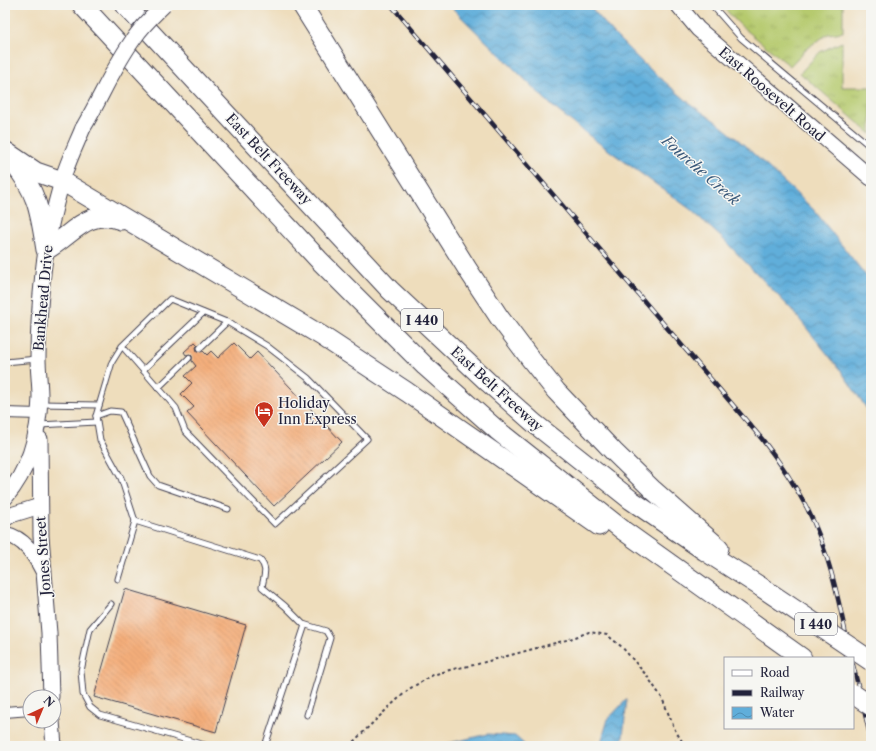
<svg xmlns="http://www.w3.org/2000/svg" width="876" height="751" font-family="'Libre Caslon Text',serif">
<style>
.grass{fill:url(#grass-tufts);stroke:#6c7654}
.water{fill:url(#water-waves);stroke:#41688a}
.building{fill:url(#building-back-hatch)}
.lines{fill:none;stroke-linecap:round;stroke-linejoin:round}
.lane-casing{stroke:#413e4e;stroke-width:7}
.street-casing{stroke:#413e4e;stroke-width:12}
.secondary-casing{stroke:#413e4e;stroke-width:17}
.highway-casing{stroke:#413e4e;stroke-width:21}
.path{stroke:#413e4e;stroke-width:2;stroke-dasharray:3 3;stroke-linecap:butt}
.lane{stroke:#fff;stroke-width:5}
.street{stroke:#fff;stroke-width:10}
.secondary{stroke:#fff;stroke-width:15}
.highway{stroke:#fff;stroke-width:19}
.rail-casing{stroke:#22223b;stroke-width:4.5}
.rail{stroke:#f6f6f2;stroke-width:3;stroke-dasharray:9;stroke-linecap:butt}
.secondary-bridge-casing{stroke:#413e4e;stroke-width:17;stroke-linecap:butt}
.highway-bridge-casing{stroke:#413e4e;stroke-width:21;stroke-linecap:butt}
.secondary-bridge{stroke:#fff;stroke-width:15}
.highway-bridge{stroke:#fff;stroke-width:19}
.labels{text-anchor:middle;dominant-baseline:central;stroke-width:3;stroke-linejoin:round;paint-order:stroke}
.shield{fill:#f6f6f2;stroke:#626272;stroke-width:1}
.shield-label{font-size:13px;font-weight:bold;fill:#22223b}
.street-label{font-size:14px;fill:#22223b;stroke:#f6f6f2}
.poi-label{font-size:14px;fill:#22223b;stroke:#f6f6f2;text-anchor:start}
.water-label{font-size:15px;font-style:italic;fill:#3b5a7b;stroke:#f6f6f2}
</style>
<defs>
<pattern id="grass-tufts" width="24" height="20" patternUnits="userSpaceOnUse"><rect width="24" height="20" fill="#b6ca6e"/><path d="M3 7l-1-3M5 7V3M7 7l1-3M15 17l-1-3M17 17v-4M19 17l1-3" fill="none" stroke="#9cad60"/></pattern>
<pattern id="water-waves" width="16" height="10" patternUnits="userSpaceOnUse"><rect width="16" height="10" fill="#60aeda"/><path d="M0 5q4-4 8 0t8 0" fill="none" stroke="#4f8db2"/></pattern>
<pattern id="building-back-hatch" width="6" height="6" patternUnits="userSpaceOnUse"><rect width="6" height="6" fill="#f4ae7a"/><path d="M-1 5l2 2M0 0l6 6M5-1l2 2" fill="none" stroke="#d1956a"/></pattern>
</defs>
<rect width="100%" height="100%" fill="#f6f6f2"/>
<filter id="ink" filterUnits="userSpaceOnUse"><feTurbulence type="fractalNoise" baseFrequency=".025" numOctaves="2"/><feDisplacementMap in="SourceGraphic" scale="8" xChannelSelector="R" yChannelSelector="G"/><feConvolveMatrix kernelMatrix="1 2 1 2 8 2 1 2 1" color-interpolation-filters="sRGB"/></filter>
<filter id="wash" filterUnits="userSpaceOnUse"><feTurbulence type="fractalNoise" baseFrequency=".012" numOctaves="4" result="noise"/><feDisplacementMap in="SourceGraphic" scale="16" xChannelSelector="R" yChannelSelector="G"/><feGaussianBlur stdDeviation="0.9" result="paint"/><feColorMatrix in="noise" values="0 0 0 0 0 0 0 0 0 0 0 0 0 0 0 0 0 1.4 0 .05"/><feComposite in="paint" operator="in"/></filter>
<g filter="url(#wash)">
<rect width="100%" height="100%" fill="#eeddbc"/>
<g class="grass">
<polygon points="721,5 843,5 843,32 828,34 807,48 790,66 740,25"/>
<polygon points="842,42 842,87 871,87 871,134 800,73 820,52"/>
</g>
<g class="water">
<polygon points="449,5 589,5 614,34 644,64 693,106 715,121 742,143 814,210 871,282 871,415 841,371 792,310 722,238 690,209 596,141 553,107"/>
<polygon points="627,699 622,746 600,746 608,719"/>
<polygon points="488,734 515,736 526,746 437,746"/>
</g>
<g id="blocks">
<g class="building">
<polygon points="195,342 198,345 196,347 197,351 201,352 203,351 207,355 211,351 218,358 234,343 250,359 257,352 342,442 274,506 187,413 194,407 181,394 192,383 185,376 196,366 192,361 192,356 190,354 186,355 184,352"/>
<polygon points="125,589 246,625 216,732 94,697"/>
</g>
</g>
</g>
<g filter="url(#ink)">
<use href="#blocks" fill-opacity="0" stroke="#413e4e" stroke-width="1"/>
<g class="lines">
<defs>
<g id="lane">
<polyline points="712,5 741,38 871,147"/>
<path d="M122,346L176,408L185,431L275,524L367,439L308,378L267,346L229,323L170,299L122,346L112,362L96,416L100,440L121,478L135,521L260,560C268,569 264,575 262,587L285,606L303,624L326,631L330,638L307,715"/>
<polyline points="200,348 227,322"/>
<polyline points="5,362 37,359"/>
<polyline points="143,370 203,313"/>
<polyline points="158,388 189,358"/>
<polyline points="40,404 99,405"/>
<polyline points="96,416 110,411 121,412 150,476 158,485 228,509"/>
<polyline points="39,425 97,422"/>
<polyline points="118,579 135,521"/>
<polyline points="111,604 90,629 81,671 83,694 90,707 100,715 208,746"/>
<polyline points="265,746 305,625"/>
</g>
<g id="street">
<polyline points="5,413 39,414"/>
<polyline points="5,712 30,710"/>
</g>
<g id="secondary">
<polyline points="678,5 698,29 871,178"/>
<polyline points="40,439 41,536 49,633 51,697"/>
<path d="M5,498C29,470 39,434 40,397C40,384 38,371 38,358C38,330 40,301 43,273C46,245 54,209 62,181C67,163 76,145 83,128"/>
<polyline points="5,519 11,515 40,506"/>
<path d="M5,534C24,538 35,555 43,571"/>
<polyline points="52,721 54,746"/>
</g>
<g id="highway">
<polyline points="82,5 319,260 425,366 497,430 624,531 802,658"/>
<polyline points="125,5 390,290 489,383 535,424 631,500 705,551 761,587"/>
<polyline points="302,5 468,270 499,317 529,357 556,391 614,452 653,490 719,548"/>
<polyline points="5,151 36,172 62,181 322,336 407,392 599,526"/>
<path d="M13,163C38,192 40,213 46,250C73,235 86,208 121,220"/>
</g>
</defs>
<use href="#lane" class="lane-casing"/>
<use href="#street" class="street-casing"/>
<use href="#secondary" class="secondary-casing"/>
<use href="#highway" class="highway-casing"/>
<polyline class="path" points="349,746 388,708 409,689 433,675 453,669 474,665 570,639 589,632 607,635 622,647 647,676 662,698 675,730 685,746"/>
<use href="#lane" class="lane"/>
<use href="#street" class="street"/>
<use href="#secondary" class="secondary"/>
<use href="#highway" class="highway"/>
<defs>
<g id="rail">
<path d="M391,5L762,439C779,461 794,483 807,508C831,555 840,608 851,658"/>
<polyline points="853,665 871,739"/>
</g>
</defs>
<use href="#rail" class="rail-casing"/>
<use href="#rail" class="rail"/>
<defs>
<path id="secondary-bridge" d="M83,128C101,98 114,65 135,37C143,25 154,15 164,5"/>
<g id="highway-bridge">
<polyline points="761,587 871,661"/>
<polyline points="853,694 871,706"/>
</g>
</defs>
<use href="#secondary-bridge" class="secondary-bridge-casing"/>
<use href="#highway-bridge" class="highway-bridge-casing"/>
<use href="#secondary-bridge" class="secondary-bridge"/>
<use href="#highway-bridge" class="highway-bridge"/>
</g>
</g>
<defs>
<symbol id="hotel-pin" viewBox="-11 -11 22 30"><path d="M0 17L-7.5 6A9.5 9.5 0 1 1 7.5 6Z" fill="#c8321e" stroke="#f6f6f2"/><path d="M-6-4.5h1.5V1H6V5H4.5V3h-9V5H-6ZM-4 0a1.8 1.8 0 1 1 3.6 0ZM.5 0V-2.5h3Q6-2.5 6 0Z" fill="#fff"/></symbol>
</defs>
<g fill-rule="evenodd">
<use href="#hotel-pin" x="253" y="400" width="22" height="30"/>
</g>
<g class="labels">
<g class="shield">
<rect x="401" y="309" width="42" height="22" rx="3"/>
<rect x="795" y="613" width="42" height="22" rx="3"/>
</g>
<g class="shield-label">
<text x="422" y="320">I 440</text>
<text x="816" y="624">I 440</text>
</g>
<g class="street-label">
<text transform="translate(772 94) rotate(41)">East Roosevelt Road</text>
<text transform="translate(269 159) rotate(47)">East Belt Freeway</text>
<text transform="translate(43 298) rotate(-85)">Bankhead Drive</text>
<text transform="translate(497 389) rotate(42)">East Belt Freeway</text>
<text transform="translate(43 556) rotate(-94)">Jones Street</text>
</g>
<g class="poi-label">
<text x="278" y="403">Holiday<tspan x="278" dy="16">Inn Express</tspan></text>
</g>
<g class="water-label">
<text transform="translate(701 170) rotate(41)">Fourche Creek</text>
</g>
</g>
<rect width="876" height="751" fill="none" stroke="#f6f6f2" stroke-width="20"/>
<rect x="724" y="657" width="130" height="72" fill="#f6f6f2" stroke="#a1a1a9"/>
<rect x="732" y="670" width="20" height="6" fill="#ffffff" stroke="#a1a1a9"/>
<text x="760" y="677" font-size="12" fill="#22223b">Road</text>
<rect x="732" y="690" width="20" height="6" fill="#22223b" stroke="#a1a1a9"/>
<text x="760" y="697" font-size="12" fill="#22223b">Railway</text>
<rect x="732" y="707" width="20" height="12" fill="url(#water-waves)" stroke="#a1a1a9"/>
<text x="760" y="717" font-size="12" fill="#22223b">Water</text>
<g transform="translate(42 709) rotate(44)"><circle r="19" fill="#f6f6f2" stroke="#a1a1a9"/>
<path d="M0-3L7 15L0 10L-7 15Z" fill="#c8321e"/>
<text y="-6" font-size="11" font-weight="bold" text-anchor="middle" fill="#22223b">N</text>
</g>
</svg>
